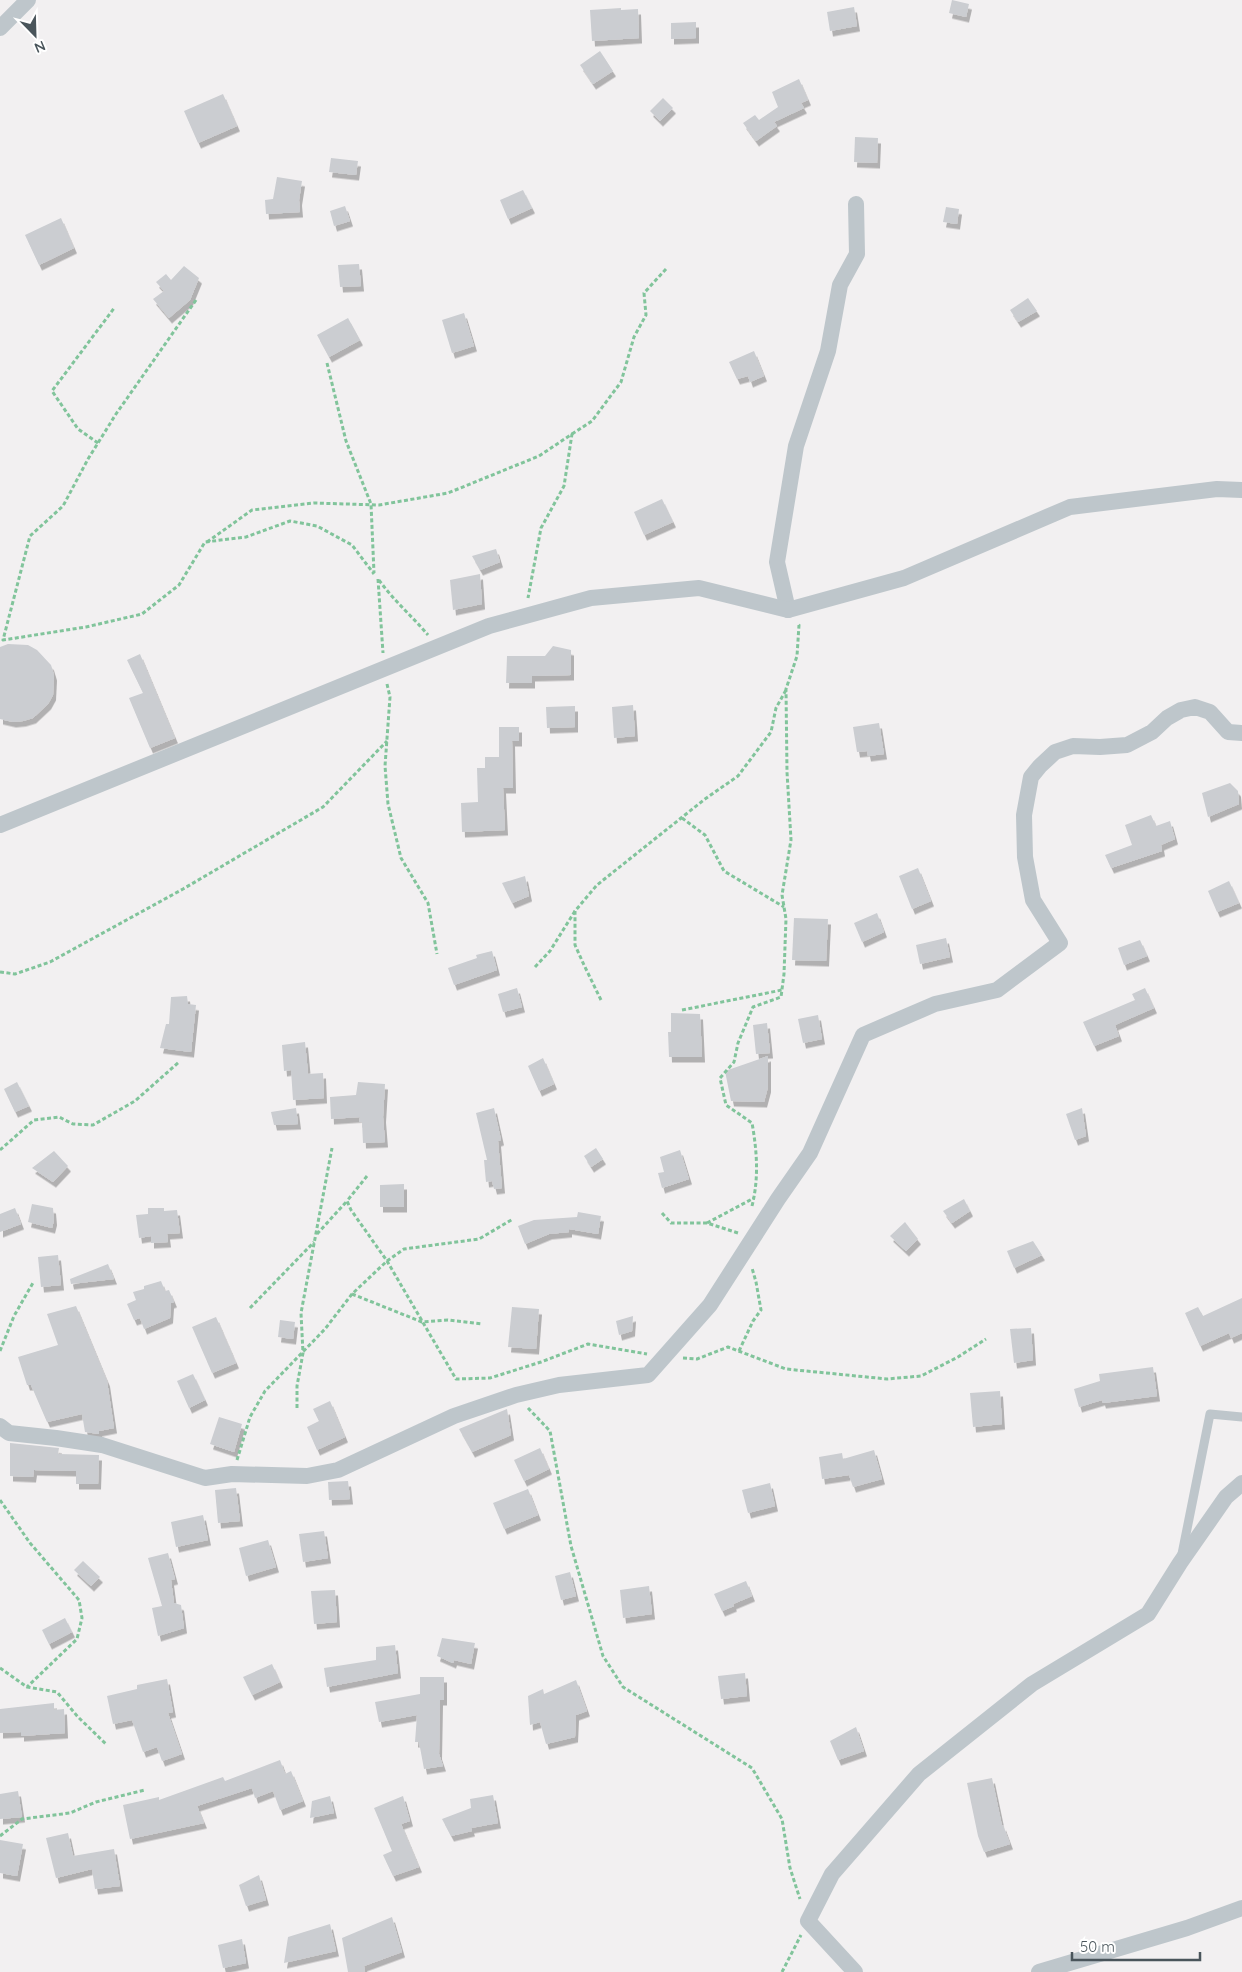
<svg xmlns="http://www.w3.org/2000/svg" width="1242" height="1972" font-family="Quicksand,sans-serif">
<style>
.building{fill:#cbcdd1;filter:url(#shadow)}
.lines{fill:none;stroke-linecap:round;stroke-linejoin:round}
.path{stroke:#81c49b;stroke-width:3;stroke-dasharray:4 2.5;stroke-linecap:butt}
.service{stroke:#bec6cb;stroke-width:9}
.minor{stroke:#bec6cb;stroke-width:16}
</style>
<defs>
<filter id="shadow"><feDropShadow dx="3" dy="5.5" stdDeviation="0" flood-color="#0004"/></filter>
</defs>
<rect width="100%" height="100%" fill="#f2f0f1"/>
<g class="building">
<polygon points="952,0 969,4 966,17 949,13"/>
<polygon points="854,7 857,26 830,31 827,12"/>
<polygon points="621,8 621,10 638,9 639,38 592,41 590,10"/>
<polygon points="696,22 696,38 671,39 671,23"/>
<polygon points="600,51 613,71 593,84 580,65"/>
<polygon points="799,79 808,100 801,103 804,108 774,122 777,126 756,141 743,123 755,115 759,120 778,107 772,92"/>
<polygon points="223,94 237,126 198,143 184,111"/>
<polygon points="663,98 673,108 660,121 650,111"/>
<polygon points="855,137 878,138 877,163 854,162"/>
<polygon points="331,158 358,161 356,175 329,172"/>
<polygon points="277,177 302,181 299,200 300,212 266,214 265,200 273,199"/>
<polygon points="523,190 532,208 508,219 500,200"/>
<polygon points="345,206 350,221 334,226 330,211"/>
<polygon points="946,207 959,209 957,224 943,222"/>
<polygon points="61,218 74,248 39,265 25,235"/>
<polygon points="359,264 361,286 340,287 338,265"/>
<polygon points="184,266 199,278 190,300 169,318 153,299 164,291 156,282 166,274 171,280"/>
<polygon points="1028,298 1037,311 1018,322 1010,310"/>
<polygon points="464,313 474,346 452,353 442,320"/>
<polygon points="348,318 360,340 329,357 317,335"/>
<polygon points="754,351 764,376 750,382 748,376 737,379 729,362"/>
<polygon points="662,499 673,522 644,535 634,512"/>
<polygon points="496,549 500,562 480,570 472,556"/>
<polygon points="480,574 482,604 453,610 450,580"/>
<polygon points="8,644 28,645 37,650 51,665 54,675 53,695 48,704 33,718 23,721 13,722 0,719 0,647"/>
<polygon points="553,646 571,650 571,675 532,676 532,683 506,683 507,656 545,656"/>
<polygon points="140,654 175,738 150,748 129,698 143,693 127,660"/>
<polygon points="633,705 635,736 614,738 612,707"/>
<polygon points="575,706 575,727 547,728 546,707"/>
<polygon points="879,723 884,754 868,756 867,751 857,752 853,727"/>
<polygon points="499,727 519,727 519,741 512,741 513,788 503,788 505,830 462,832 461,803 478,802 477,768 485,768 485,757 499,757"/>
<polygon points="1230,783 1238,791 1239,804 1208,817 1202,793"/>
<polygon points="1151,815 1156,826 1170,821 1175,839 1161,845 1162,851 1111,868 1105,855 1132,845 1125,825"/>
<polygon points="918,868 931,901 912,909 899,876"/>
<polygon points="525,876 529,896 512,903 502,883"/>
<polygon points="1229,881 1239,903 1217,912 1208,891"/>
<polygon points="877,913 884,932 862,942 854,923"/>
<polygon points="794,918 828,919 826,961 792,960"/>
<polygon points="946,938 950,957 920,964 916,945"/>
<polygon points="1140,940 1147,956 1124,965 1118,948"/>
<polygon points="492,951 497,970 454,985 448,968 477,958 476,955"/>
<polygon points="517,988 522,1007 503,1012 498,994"/>
<polygon points="1145,988 1154,1008 1115,1025 1119,1036 1094,1046 1083,1022 1135,1000 1132,994"/>
<polygon points="187,996 188,1004 196,1005 191,1052 160,1048 166,1024 169,1024 171,997"/>
<polygon points="671,1013 700,1014 702,1057 669,1057 668,1032 671,1032"/>
<polygon points="818,1015 822,1039 803,1043 798,1019"/>
<polygon points="767,1023 770,1053 756,1054 753,1025"/>
<polygon points="305,1042 308,1074 323,1073 324,1098 293,1100 291,1070 284,1071 282,1045"/>
<polygon points="768,1056 768,1087 764,1102 731,1101 725,1071"/>
<polygon points="543,1058 554,1084 539,1091 528,1066"/>
<polygon points="17,1082 29,1106 15,1112 4,1089"/>
<polygon points="358,1082 385,1084 383,1117 385,1142 363,1143 362,1122 359,1122 360,1117 331,1119 330,1097 356,1095"/>
<polygon points="296,1108 298,1124 274,1125 271,1112"/>
<polygon points="494,1108 501,1140 498,1141 502,1188 494,1189 492,1181 486,1182 484,1160 487,1160 476,1113"/>
<polygon points="1082,1108 1086,1136 1075,1140 1066,1114"/>
<polygon points="596,1148 603,1159 591,1167 584,1156"/>
<polygon points="680,1150 689,1179 662,1188 658,1173 664,1172 660,1157"/>
<polygon points="54,1151 68,1166 53,1182 32,1168"/>
<polygon points="404,1184 404,1207 380,1207 380,1185"/>
<polygon points="964,1199 970,1211 952,1223 943,1211"/>
<polygon points="32,1204 53,1208 54,1220 52,1228 28,1222"/>
<polygon points="15,1208 21,1224 0,1232 0,1214"/>
<polygon points="148,1208 164,1208 164,1211 177,1210 180,1233 167,1234 168,1242 151,1243 151,1236 139,1238 136,1215 148,1214"/>
<polygon points="578,1212 601,1216 598,1234 569,1229 569,1232 549,1234 525,1244 518,1226 534,1220 577,1217"/>
<polygon points="905,1222 918,1239 906,1251 890,1236"/>
<polygon points="1033,1241 1042,1255 1014,1268 1007,1251"/>
<polygon points="58,1255 61,1285 41,1287 38,1257"/>
<polygon points="108,1264 114,1279 71,1284 70,1279"/>
<polygon points="161,1281 165,1291 169,1290 174,1302 171,1303 170,1318 144,1329 140,1318 134,1320 127,1304 136,1300 133,1292 144,1289 144,1286"/>
<polygon points="1242,1298 1242,1333 1231,1338 1229,1333 1200,1346 1185,1313 1198,1307 1203,1316"/>
<polygon points="76,1306 107,1381 114,1428 99,1431 99,1434 85,1432 82,1414 47,1422 31,1385 27,1385 18,1357 58,1345 47,1314"/>
<polygon points="512,1307 539,1309 536,1349 508,1347"/>
<polygon points="633,1316 632,1331 619,1335 616,1321"/>
<polygon points="216,1317 236,1363 212,1373 192,1327"/>
<polygon points="280,1320 295,1322 293,1339 278,1337"/>
<polygon points="1031,1328 1033,1360 1014,1363 1010,1329"/>
<polygon points="1153,1367 1157,1396 1103,1403 1102,1400 1079,1407 1074,1389 1100,1381 1099,1374"/>
<polygon points="193,1374 205,1400 189,1408 177,1381"/>
<polygon points="1000,1391 1002,1424 973,1427 970,1393"/>
<polygon points="330,1401 345,1437 317,1450 307,1427 319,1421 313,1409"/>
<polygon points="507,1409 511,1435 472,1452 459,1429"/>
<polygon points="219,1417 242,1424 234,1452 210,1444"/>
<polygon points="10,1443 59,1448 58,1454 99,1455 98,1484 76,1484 76,1471 34,1470 33,1477 10,1476"/>
<polygon points="540,1448 549,1469 524,1481 514,1460"/>
<polygon points="874,1450 882,1479 853,1487 849,1475 822,1479 819,1457 842,1453 843,1459"/>
<polygon points="348,1481 350,1499 329,1500 328,1482"/>
<polygon points="770,1483 775,1506 748,1513 742,1490"/>
<polygon points="236,1488 240,1521 218,1523 215,1490"/>
<polygon points="528,1489 538,1515 504,1529 493,1503"/>
<polygon points="203,1515 208,1540 176,1547 171,1522"/>
<polygon points="324,1531 328,1558 303,1562 299,1534"/>
<polygon points="268,1540 276,1567 246,1576 239,1548"/>
<polygon points="168,1553 175,1579 171,1580 174,1603 181,1605 184,1628 158,1636 152,1608 162,1606 148,1558"/>
<polygon points="83,1561 100,1577 91,1586 74,1570"/>
<polygon points="570,1572 576,1596 561,1600 555,1576"/>
<polygon points="746,1581 752,1596 733,1604 734,1606 722,1611 714,1594"/>
<polygon points="649,1586 652,1614 623,1618 620,1590"/>
<polygon points="335,1590 337,1622 314,1624 311,1591"/>
<polygon points="65,1618 72,1632 49,1644 42,1630"/>
<polygon points="442,1638 475,1643 471,1664 454,1660 453,1663 437,1656"/>
<polygon points="395,1645 398,1673 327,1687 324,1668 376,1660 376,1647"/>
<polygon points="272,1664 280,1682 252,1695 243,1677"/>
<polygon points="745,1673 747,1696 721,1699 718,1676"/>
<polygon points="420,1677 444,1677 444,1700 440,1700 439,1754 443,1766 424,1769 419,1742 415,1742 417,1715 379,1722 375,1702 420,1694"/>
<polygon points="167,1679 173,1712 168,1713 182,1754 162,1761 157,1747 143,1752 132,1720 113,1724 107,1696 137,1689 137,1685"/>
<polygon points="576,1680 587,1711 576,1715 575,1737 546,1744 540,1722 530,1725 528,1696 543,1689 544,1694"/>
<polygon points="54,1703 54,1710 64,1709 65,1733 21,1736 21,1732 0,1733 0,1709"/>
<polygon points="856,1727 864,1751 838,1760 830,1741"/>
<polygon points="280,1760 285,1774 291,1771 303,1801 280,1810 273,1791 255,1798 252,1788 197,1806 204,1823 130,1839 123,1805 159,1797 159,1800 223,1777 225,1781"/>
<polygon points="992,1778 1002,1826 1003,1825 1010,1844 984,1852 978,1836 967,1783"/>
<polygon points="18,1791 22,1817 0,1819 0,1794"/>
<polygon points="493,1795 498,1823 471,1828 472,1831 451,1836 442,1819 471,1808 470,1799"/>
<polygon points="330,1796 334,1813 310,1818 312,1801"/>
<polygon points="403,1796 410,1821 401,1824 419,1867 393,1876 383,1855 392,1851 374,1808"/>
<polygon points="68,1833 73,1856 114,1849 120,1886 95,1889 92,1869 56,1878 46,1838"/>
<polygon points="0,1840 23,1844 17,1876 0,1873"/>
<polygon points="259,1875 266,1900 246,1906 239,1885"/>
<polygon points="392,1917 402,1952 364,1966 365,1972 348,1972 342,1938"/>
<polygon points="330,1924 336,1951 284,1963 288,1937"/>
<polygon points="242,1939 246,1963 223,1968 218,1945"/>
</g>
<g class="lines">
<g class="path">
<polyline points="196,300 116,414 88,459 63,506 30,536 3,640 86,627 142,614 179,585 205,542 246,537 290,521 317,526 352,545 374,574"/>
<polyline points="327,363 346,441 371,504 374,573"/>
<polyline points="572,434 592,421 621,382 634,337 646,315 644,293 666,269"/>
<polyline points="98,443 78,429 52,391 115,307"/>
<polyline points="207,542 252,510 314,503 379,505 448,493 539,456 572,434 564,486 541,528 528,598"/>
<polyline points="378,579 383,653"/>
<path d="M379,580C393,600 412,616 428,635"/>
<polyline points="387,684 390,697 385,766 388,804 401,858 428,903 437,954"/>
<polyline points="682,818 705,835 724,871 784,907"/>
<polyline points="535,967 550,951 575,911"/>
<polyline points="0,972 15,974 50,962 183,889 323,807 387,741"/>
<polyline points="601,1000 584,965 575,945 575,911 597,885 705,799 738,776 771,732 776,708 786,690"/>
<polyline points="682,1010 782,990"/>
<polyline points="0,1150 34,1120 59,1117 73,1124 93,1125 135,1101 179,1062"/>
<polyline points="367,1176 347,1201 351,1210 387,1261 456,1379 490,1378 541,1362 588,1344 647,1354"/>
<path d="M752,1206C759,1178 757,1151 752,1123L726,1105L720,1078L734,1062L738,1043L753,1007L781,997L784,974L786,919L782,895L791,840L787,772L786,689L797,656L799,625L797,623"/>
<polyline points="662,1213 671,1223 707,1223 738,1233"/>
<polyline points="707,1223 754,1198"/>
<polyline points="317,1234 347,1201"/>
<polyline points="352,1294 422,1322 448,1320 482,1324"/>
<polyline points="250,1308 314,1242"/>
<polyline points="0,1351 14,1316 34,1281"/>
<polyline points="739,1351 753,1321 761,1310 756,1282 752,1268"/>
<polyline points="683,1358 697,1359 728,1347 786,1369 887,1379 921,1376 958,1357 986,1339"/>
<polyline points="297,1408 297,1386 303,1353 301,1313 332,1148"/>
<polyline points="528,1408 550,1431 571,1546 603,1656 623,1687 752,1768 782,1819 790,1868 800,1899"/>
<polyline points="237,1460 250,1417 265,1391 325,1329 352,1294 387,1261 404,1249 479,1239 513,1219"/>
<polyline points="0,1500 30,1543 79,1600 82,1618 77,1639 27,1687"/>
<polyline points="0,1668 27,1687 57,1692 78,1717 106,1744"/>
<polyline points="0,1836 22,1819 70,1813 96,1802 145,1790"/>
<polyline points="782,1972 801,1935"/>
</g>
<polyline class="service" points="1182,1554 1210,1414 1242,1417"/>
<g class="minor">
<polyline points="0,28 28,0"/>
<polyline points="788,610 777,562 796,446 828,351 840,285 857,254 856,204"/>
<polyline points="0,825 489,626 591,598 699,588 788,610 904,578 1070,507 1217,489 1242,490"/>
<polyline points="0,1426 9,1433 56,1438 102,1445 205,1478 232,1474 307,1476 338,1470 454,1416 516,1395 559,1385 648,1375 710,1305 778,1199 810,1153 863,1035 935,1004 997,990 1060,943 1033,900 1025,857 1024,815 1031,777 1040,766 1055,752 1073,746 1100,747 1127,745 1152,732 1167,718 1181,710 1195,707 1210,712 1228,732 1242,733"/>
<polyline points="855,1972 808,1921 832,1874 919,1774 1032,1684 1148,1614 1180,1563 1226,1497 1242,1483"/>
<polyline points="1039,1972 1187,1928 1242,1908"/>
</g>
</g>
<g transform="translate(35 35) rotate(157)" stroke="#ffffff" stroke-width="4" paint-order="stroke">
<path d="M0-4L9 19L0 12L-9 19Z" fill="#4a555b"/>
<text y="-8" font-size="14" font-weight="bold" text-anchor="middle" fill="#4a555b">N</text>
</g>
<path d="M1072 1952v8h128v-8" fill="none" stroke="#4a555b" stroke-width="2.5"/>
<text x="1080" y="1952" font-size="15" fill="#4a555b" stroke="#ffffff" stroke-width="4" paint-order="stroke">50 m</text>
</svg>
